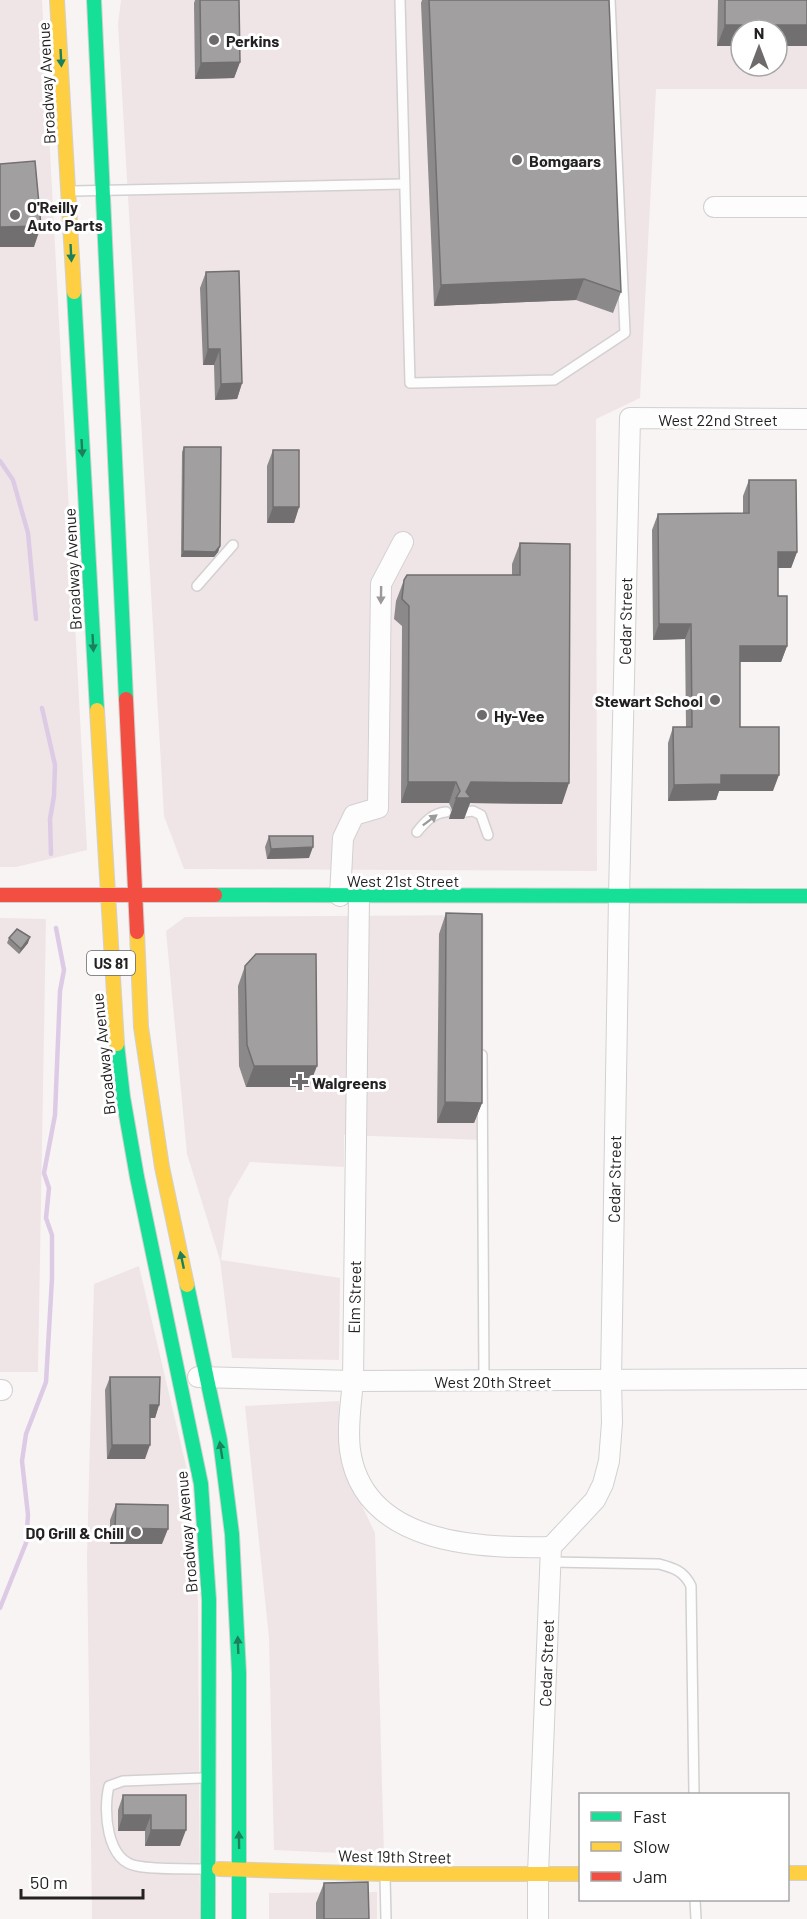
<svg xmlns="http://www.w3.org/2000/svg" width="807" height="1919" font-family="Barlow,sans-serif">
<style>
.built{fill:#efe5e6;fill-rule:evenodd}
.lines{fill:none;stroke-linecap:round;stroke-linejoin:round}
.stream{stroke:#ddcbe5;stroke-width:4.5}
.lane-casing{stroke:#d2d0d0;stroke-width:12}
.street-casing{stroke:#d2d0d0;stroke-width:22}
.fast-casing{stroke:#d2d0d0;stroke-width:16}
.slow-casing{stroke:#d2d0d0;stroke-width:16}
.jam-casing{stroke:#d2d0d0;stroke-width:16}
.lane{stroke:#fefdfd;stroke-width:9}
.street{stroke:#fefdfd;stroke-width:20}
.fast{stroke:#16e098;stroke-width:14}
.slow{stroke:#ffcf43;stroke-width:14}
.jam{stroke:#f24e42;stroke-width:14}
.wall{fill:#8b898a}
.shaded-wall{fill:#716f70}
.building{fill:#a29fa0;stroke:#716f70;stroke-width:1.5}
.oneway{fill:#1c805c}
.oneway2{fill:#9b9a9a}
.poi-dot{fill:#6e6b6b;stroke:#fff;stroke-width:2}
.labels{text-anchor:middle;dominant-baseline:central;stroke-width:6;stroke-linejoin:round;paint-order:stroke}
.shield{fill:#fff;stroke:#656464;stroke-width:1.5}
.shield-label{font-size:15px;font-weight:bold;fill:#232121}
.poi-label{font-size:16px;font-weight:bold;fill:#232121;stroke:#fff;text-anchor:start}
.street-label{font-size:16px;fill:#232121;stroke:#fff}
</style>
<rect width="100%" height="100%" fill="#f8f4f4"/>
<g class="built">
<polygon points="0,0 42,0 87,850 16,867 0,867"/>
<path d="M121,0H807V89H656L640,398L596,419L597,871L184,869L164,816L118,24ZM741,30H777V66H741Z"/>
<polygon points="484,915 483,1140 344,1135 344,1167 250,1162 229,1198 221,1260 340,1278 339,1360 232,1358 220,1260 187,1154 166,931 185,917"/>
<polygon points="0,918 46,919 38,1372 0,1372"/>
<polygon points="139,1266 187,1470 198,1603 200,1919 92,1919 87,1557 94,1284"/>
<polygon points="339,1401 345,1470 375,1533 384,1855 274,1850 269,1638 245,1406"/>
<polygon points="377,1892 377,1919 269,1919 269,1893"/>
</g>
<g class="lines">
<g class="stream">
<polyline points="0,461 13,480 28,533 36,619"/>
<polyline points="42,708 55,765 54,796 50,819 51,854"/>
<polyline points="0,1608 26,1543 28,1515 22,1461 26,1434 46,1382 52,1278 52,1235 46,1218 49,1188 44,1173 55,1115 60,991 64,970 56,928"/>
</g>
<defs>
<g id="lane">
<polyline points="400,0 410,383 554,380 625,333 610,0"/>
<polyline points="73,191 404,184"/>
<polyline points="197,586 233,545"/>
<polyline points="465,812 473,811 481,815 488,835"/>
<path d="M417,832C425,822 433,813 446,812"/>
<polyline points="482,1055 484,1381"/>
<path d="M551,1562L659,1564C674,1568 684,1571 691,1586L694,1794"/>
<path d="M202,1778L123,1781L109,1786C103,1810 106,1861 137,1866C158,1870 182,1868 203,1869"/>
<polyline points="385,1876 386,1919"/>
<polyline points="695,1900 696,1919"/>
</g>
<g id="street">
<polyline points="714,207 807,207"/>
<polyline points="340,896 343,838 354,815 378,808 381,584 403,542"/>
<path d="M359,897L353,1381C351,1403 347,1428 350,1450C363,1544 478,1549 551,1547"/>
<polyline points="198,1377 353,1381 807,1379"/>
<polyline points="0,1390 2,1390"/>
<polyline points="538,1919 538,1874 551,1547 595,1500 603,1484 609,1461 612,1423 611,1380 619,896 630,418 807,419"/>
</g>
<g id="fast">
<polyline points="94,0 126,699"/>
<polyline points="74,292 97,710"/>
<polyline points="215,895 807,896"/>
<polyline points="117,1044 123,1097 137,1177 201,1484 209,1600 208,1919"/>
<polyline points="187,1285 220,1440 232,1534 239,1673 239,1919"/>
</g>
<g id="slow">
<polyline points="57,0 74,292"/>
<polyline points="97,710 117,1044"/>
<polyline points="137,932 141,1027 162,1167 187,1285"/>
<polyline points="219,1869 385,1874 580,1874"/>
<polyline points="788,1873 807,1873"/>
</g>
<g id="jam">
<polyline points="126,699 137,932"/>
<polyline points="0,895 215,895"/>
</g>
</defs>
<use href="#lane" class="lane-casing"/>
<use href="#street" class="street-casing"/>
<use href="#fast" class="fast-casing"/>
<use href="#slow" class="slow-casing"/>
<use href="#jam" class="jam-casing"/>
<use href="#lane" class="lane"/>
<use href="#street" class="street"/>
<use href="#fast" class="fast"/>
<use href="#slow" class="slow"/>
<use href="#jam" class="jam"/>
</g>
<g class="wall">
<polygon points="195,0 239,0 240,62 234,78 195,79 194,3"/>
<polygon points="422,0 429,0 621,292 613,313 576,300 434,306 421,3"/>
<polygon points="718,0 807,0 807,46 777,46 777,30 717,46"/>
<polygon points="206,272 242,383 237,399 215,400 214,365 203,365 200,288"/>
<polygon points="184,447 220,546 218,552 214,557 181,557 182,452"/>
<polygon points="273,450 299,507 294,523 267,523 267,466"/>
<polygon points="749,480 797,552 791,568 778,568 778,596 787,646 781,662 740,662 740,727 773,791 719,791 716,800 668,801 668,743 673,727 686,727 685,639 653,640 652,530 658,514 743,513 743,496"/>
<polygon points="520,543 562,804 470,803 464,819 449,819 452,810 449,803 401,803 402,626 394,619 396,601 404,580 512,575 512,564"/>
<polygon points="269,836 309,858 267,859 265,847"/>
<polygon points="446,913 482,1103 474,1123 437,1123 439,934"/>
<polygon points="9,938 28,943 19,954 7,943"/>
<polygon points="245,966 309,1087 246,1087 239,1066 238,986"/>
<polygon points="110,1377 159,1405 155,1418 150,1418 145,1459 107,1459 105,1390"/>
<polygon points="116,1504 162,1544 110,1544 110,1520"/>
<polygon points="123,1795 186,1795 180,1846 145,1846 145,1831 118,1831 118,1810"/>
<polygon points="324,1883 369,1919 316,1919 316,1903"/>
</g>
<g class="shaded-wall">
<polygon points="725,25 807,25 807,46 777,46 777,30 741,30 741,46 717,46"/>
<polygon points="240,62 234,78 195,79 201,63"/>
<polygon points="41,226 34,247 0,247 0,227"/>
<polygon points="584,279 576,300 434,306 441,285"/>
<polygon points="208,349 220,349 214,365 203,365"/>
<polygon points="242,383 237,399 215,400 221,384"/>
<polygon points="273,507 299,507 294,523 267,523"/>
<polygon points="220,546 218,552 214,557 181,557 183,551"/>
<polygon points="778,552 797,552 791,568 772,568"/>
<polygon points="659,624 691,624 685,639 653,640"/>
<polygon points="740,646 787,646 781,662 734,662"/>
<polygon points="721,775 779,775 773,791 719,791 716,800 668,801 674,785"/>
<polygon points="408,782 456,782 449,803 401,803"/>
<polygon points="471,782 569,783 562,804 470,803 464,819 449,819 456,798 466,792"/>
<polygon points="313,847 309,858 267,859 271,849"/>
<polygon points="30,937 28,943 19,954 21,949"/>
<polygon points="254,1066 317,1066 309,1087 246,1087"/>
<polygon points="445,1102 482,1103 474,1123 437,1123"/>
<polygon points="150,1405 159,1405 155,1418 145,1418"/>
<polygon points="112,1445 150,1445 145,1459 107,1459"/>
<polygon points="115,1528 168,1529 162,1544 110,1544"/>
<polygon points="123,1815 151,1815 145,1831 118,1831"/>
<polygon points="151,1830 186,1830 180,1846 145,1846"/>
</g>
<g class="building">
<polygon points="200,0 239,0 240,62 201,63"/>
<polygon points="429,0 609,0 621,292 584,279 441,285"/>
<rect x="725" y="0" width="82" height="25"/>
<polygon points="35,161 41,226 0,227 0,164"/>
<polygon points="239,271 242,383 221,384 220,349 208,349 206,272"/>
<polygon points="184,447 221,447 220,546 215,552 183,551"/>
<rect x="273" y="450" width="26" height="57"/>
<polygon points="749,480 796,480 797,552 778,552 778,596 787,596 787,646 740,646 740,727 779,727 779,775 721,775 721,784 674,785 673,727 692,727 691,624 659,624 658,514 749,513"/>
<polygon points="520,543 570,544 569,783 471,782 466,792 471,798 456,798 460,791 456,782 408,782 409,606 402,599 404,580 407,575 520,575"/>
<polygon points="269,836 313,836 313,847 271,849"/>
<polygon points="446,913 482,914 482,1103 445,1102"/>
<polygon points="17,929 30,937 21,949 9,938"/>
<polygon points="256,954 316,954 317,1066 254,1066 247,1045 245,966"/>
<polygon points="110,1377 160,1377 159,1405 150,1405 150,1445 112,1445"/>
<polygon points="116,1504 168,1505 168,1529 115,1528"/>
<polygon points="123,1795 186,1795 186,1830 151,1830 151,1815 123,1815"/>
<polygon points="368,1882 369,1919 324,1919 324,1883"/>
</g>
<defs><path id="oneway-solid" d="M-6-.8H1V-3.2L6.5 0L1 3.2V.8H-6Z" transform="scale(1.5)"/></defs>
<g class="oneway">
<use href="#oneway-solid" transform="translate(61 58) rotate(87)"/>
<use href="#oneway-solid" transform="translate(71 253) rotate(87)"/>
<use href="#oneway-solid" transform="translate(82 448) rotate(87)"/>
<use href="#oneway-solid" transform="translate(93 643) rotate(87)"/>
<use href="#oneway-solid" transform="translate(182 1260) rotate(-102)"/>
<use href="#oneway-solid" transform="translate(221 1450) rotate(-99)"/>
<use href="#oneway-solid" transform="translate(238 1645) rotate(-92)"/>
<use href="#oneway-solid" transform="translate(239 1840) rotate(-91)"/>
</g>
<g class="oneway2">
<use href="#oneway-solid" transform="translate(381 595) rotate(91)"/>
<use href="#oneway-solid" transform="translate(430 820) rotate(-37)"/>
</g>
<g class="poi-dot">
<circle cx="214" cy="40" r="6"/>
<circle cx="517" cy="160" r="6"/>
<circle cx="15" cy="215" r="6"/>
<circle cx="715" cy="700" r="6"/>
<circle cx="482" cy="715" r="6"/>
<path d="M297 1073h6v6h6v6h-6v6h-6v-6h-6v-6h6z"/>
<circle cx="136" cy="1532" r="6"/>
</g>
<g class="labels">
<rect class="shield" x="87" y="951" width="48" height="24" rx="4.5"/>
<g class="shield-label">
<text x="111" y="963">US 81</text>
</g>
<g class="poi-label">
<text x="226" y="40">Perkins</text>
<text x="529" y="160">Bomgaars</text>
<text x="27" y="206">O'Reilly<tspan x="27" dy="18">Auto Parts</tspan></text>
<text x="703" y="700" text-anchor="end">Stewart School</text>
<text x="494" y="715">Hy-Vee</text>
<text x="312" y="1082">Walgreens</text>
<text x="124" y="1532" text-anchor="end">DQ Grill &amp; Chill</text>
</g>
<g class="street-label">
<text transform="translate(46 83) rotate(-93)">Broadway Avenue</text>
<text x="718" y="419">West 22nd Street</text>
<text transform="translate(72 569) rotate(-93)">Broadway Avenue</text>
<text transform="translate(625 621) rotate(-89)">Cedar Street</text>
<text x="403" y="880">West 21st Street</text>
<text transform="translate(103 1054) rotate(-96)">Broadway Avenue</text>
<text transform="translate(614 1179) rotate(-89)">Cedar Street</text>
<text transform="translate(354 1297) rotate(-89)">Elm Street</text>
<text x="493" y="1381">West 20th Street</text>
<text transform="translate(186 1532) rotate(-95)">Broadway Avenue</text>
<text transform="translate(546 1663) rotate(-88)">Cedar Street</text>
<text transform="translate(395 1856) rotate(1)">West 19th Street</text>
</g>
</g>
<rect x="579" y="1793" width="210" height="108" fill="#ffffff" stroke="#a7a6a6" stroke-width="1.5"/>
<rect x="591" y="1812" width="30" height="9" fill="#16e098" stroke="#a7a6a6" stroke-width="1.5"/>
<text x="633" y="1823" font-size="18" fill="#232121">Fast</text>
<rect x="591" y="1842" width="30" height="9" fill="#ffcf43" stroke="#a7a6a6" stroke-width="1.5"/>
<text x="633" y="1853" font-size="18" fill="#232121">Slow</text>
<rect x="591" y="1872" width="30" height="9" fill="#f24e42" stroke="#a7a6a6" stroke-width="1.5"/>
<text x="633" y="1883" font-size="18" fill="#232121">Jam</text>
<g transform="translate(759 48)"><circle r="28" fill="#ffffff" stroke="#a7a6a6" stroke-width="1.5"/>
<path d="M0-4.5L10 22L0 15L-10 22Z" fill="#6e6b6b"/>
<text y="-9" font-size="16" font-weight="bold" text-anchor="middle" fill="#232121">N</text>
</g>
<path d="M21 1889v9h122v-9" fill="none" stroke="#232121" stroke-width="3"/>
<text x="30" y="1889" font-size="18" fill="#232121" stroke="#ffffff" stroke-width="4.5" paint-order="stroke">50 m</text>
</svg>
